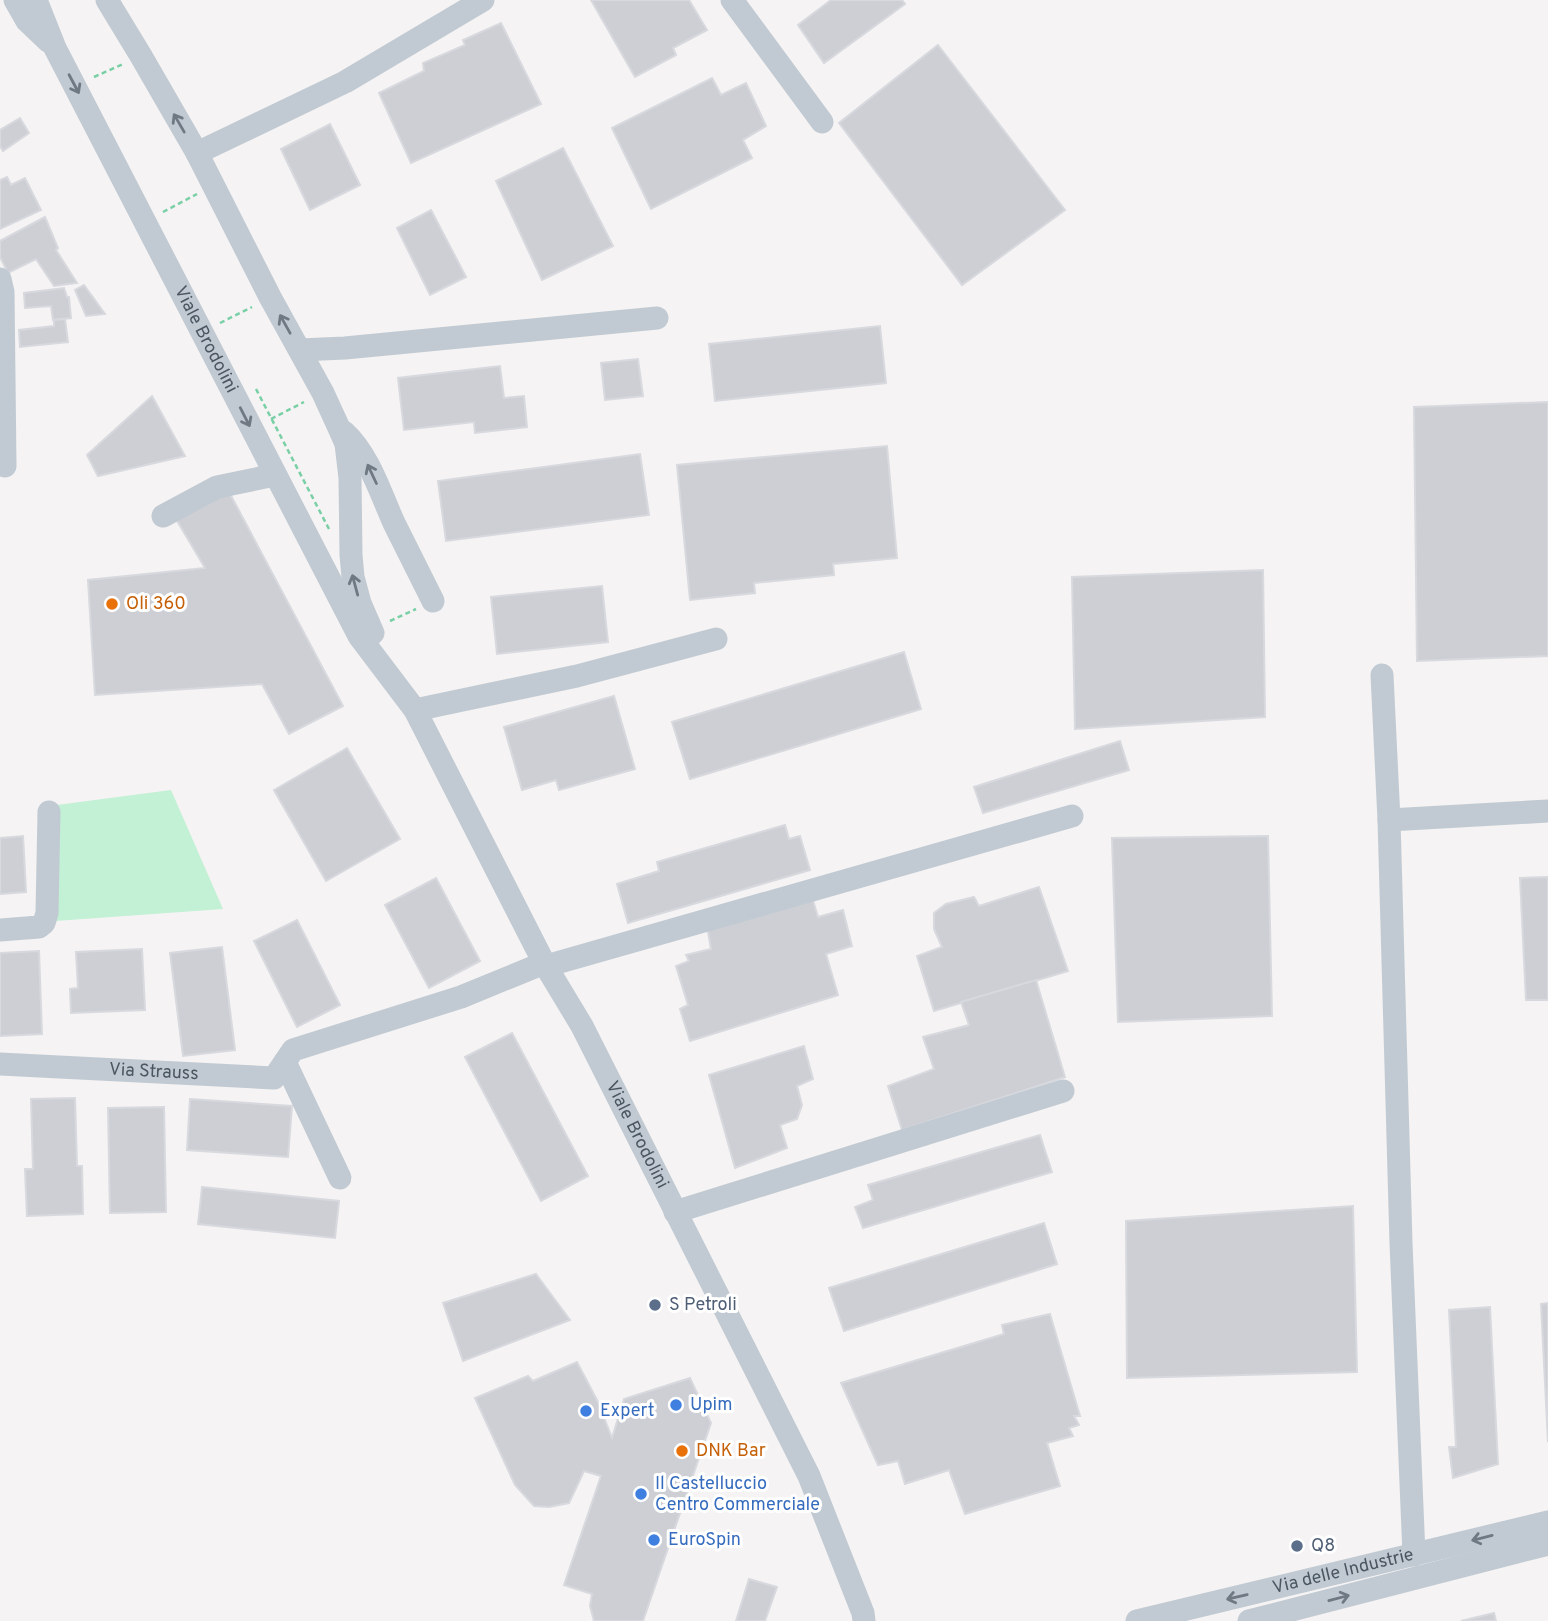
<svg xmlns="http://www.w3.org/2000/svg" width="1548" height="1621" font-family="Overpass,sans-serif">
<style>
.green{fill:#c3f1d5}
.building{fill:#cdcfd5;stroke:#d7d9de;stroke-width:2}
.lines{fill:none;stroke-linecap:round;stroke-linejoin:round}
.path{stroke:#7ad0a6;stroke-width:2.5;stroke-dasharray:5 3.5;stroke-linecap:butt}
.minor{stroke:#c1cad2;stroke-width:23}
.oneway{stroke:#6e7983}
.food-dot{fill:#e8710a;stroke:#fff;stroke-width:2.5}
.service-dot{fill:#5c6f8a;stroke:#fff;stroke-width:2.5}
.shop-dot{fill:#3f7fe0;stroke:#fff;stroke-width:2.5}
.labels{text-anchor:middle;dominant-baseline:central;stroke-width:6;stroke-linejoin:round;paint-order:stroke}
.street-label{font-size:18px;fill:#4a5661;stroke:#fff}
.food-label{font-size:18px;fill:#c56008;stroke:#fff;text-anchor:start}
.service-label{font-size:18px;fill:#4e5e75;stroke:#fff;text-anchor:start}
.shop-label{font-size:18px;fill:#366cbe;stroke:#fff;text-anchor:start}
</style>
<rect width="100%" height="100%" fill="#f5f3f3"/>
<polygon class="green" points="171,790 223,909 55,921 57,805"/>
<g class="building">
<polygon points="591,0 689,0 707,30 673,48 676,55 635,77"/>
<polygon points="831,0 902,0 905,4 824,63 798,25"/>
<polygon points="501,23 541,104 411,163 379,93 424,71 423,63 465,45 463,40"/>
<polygon points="938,45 1065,210 962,285 839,123"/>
<polygon points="712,78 721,95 746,83 766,126 743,140 752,158 651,209 612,128"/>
<polygon points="20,118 29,133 3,151 0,146 0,130"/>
<polygon points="330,124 360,185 310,210 281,149"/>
<polygon points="563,148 613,246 542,280 496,181"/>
<polygon points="7,177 11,185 25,178 41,210 0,229 0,180"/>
<polygon points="431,210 466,277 430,295 397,228"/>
<polygon points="45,217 58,248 56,250 77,283 54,286 36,259 8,273 0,257 0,241"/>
<polygon points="84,285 105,314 86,316 75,290"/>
<polygon points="64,288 67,297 69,297 71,318 53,320 51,306 25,308 24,293"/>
<polygon points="65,319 68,342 20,347 19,330 54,326 54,320"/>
<polygon points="880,326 886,383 715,401 709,344"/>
<polygon points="638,359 643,396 605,400 601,363"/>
<polygon points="500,366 504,398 524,396 527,427 475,433 474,422 404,430 398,378"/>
<polygon points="152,396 185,456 98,476 87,455"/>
<polygon points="1548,402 1548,656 1417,661 1414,407"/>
<polygon points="887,446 897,558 833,564 834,575 754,583 755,593 690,600 677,465"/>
<polygon points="640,454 649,515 446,541 438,481"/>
<polygon points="228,490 343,706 289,734 262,684 95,695 88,580 205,568 176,519"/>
<polygon points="1263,570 1265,717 1075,729 1072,577"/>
<polygon points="602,586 608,642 497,654 491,597"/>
<polygon points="904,652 921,709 690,779 672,722"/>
<polygon points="614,696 635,769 559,790 556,780 522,790 504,727"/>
<polygon points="1120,741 1129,770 983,813 974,787"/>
<polygon points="347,748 400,839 326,881 274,790"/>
<polygon points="785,825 789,839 800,836 810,870 628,923 617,884 659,871 657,862"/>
<polygon points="23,836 26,892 0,894 0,838"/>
<polygon points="1268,836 1272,1016 1118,1022 1112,838"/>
<polygon points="1548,877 1548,1000 1526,1000 1520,878"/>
<polygon points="436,878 480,961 429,988 385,905"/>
<polygon points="1039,887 1068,971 934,1011 917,956 942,947 934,929 934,913 946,904 974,897 979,906"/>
<polygon points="812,897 818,917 843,910 852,946 826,954 838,995 690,1041 680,1009 688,1005 676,966 689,961 686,955 711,949 707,926"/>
<polygon points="297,920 340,1005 297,1027 254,941"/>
<polygon points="222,947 235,1050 183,1056 170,953"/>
<polygon points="142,949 145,1010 71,1013 70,989 78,988 76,952"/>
<polygon points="39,951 42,1034 0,1036 0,953"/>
<polygon points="1036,980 1065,1077 902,1130 888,1086 934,1069 923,1037 969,1025 961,1002"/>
<polygon points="512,1033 588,1176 541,1201 465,1057"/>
<polygon points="804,1046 813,1079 797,1086 802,1105 797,1119 780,1125 787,1148 735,1168 709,1075"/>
<polygon points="75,1098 77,1166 82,1166 83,1214 27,1216 25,1169 33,1169 31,1099"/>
<polygon points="190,1099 292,1106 288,1157 187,1150"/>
<polygon points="164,1107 166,1212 110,1213 108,1108"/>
<polygon points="1040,1135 1052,1172 863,1228 855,1207 873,1200 868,1185"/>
<polygon points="202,1187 339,1201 335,1238 198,1224"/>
<polygon points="1353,1206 1357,1372 1127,1378 1126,1221"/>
<polygon points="1044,1223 1057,1264 844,1331 829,1288"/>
<polygon points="536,1274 570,1320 463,1361 443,1303"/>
<polygon points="1548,1303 1548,1442 1541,1304"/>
<polygon points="1490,1307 1498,1464 1453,1478 1449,1447 1456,1447 1449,1310"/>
<polygon points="1050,1314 1080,1416 1074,1416 1079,1425 1069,1428 1073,1436 1047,1443 1060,1486 965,1514 949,1470 905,1484 898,1461 878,1465 841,1383 1004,1334 1002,1325"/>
<polygon points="577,1362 598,1402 612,1438 624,1399 690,1378 711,1423 643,1621 594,1621 590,1606 592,1594 564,1585 601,1476 584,1471 569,1503 549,1507 534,1506 515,1485 475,1398 528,1376 533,1381"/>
<polygon points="749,1579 777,1587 765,1621 736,1621"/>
<polygon points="1494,1613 1496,1621 1461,1621"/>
</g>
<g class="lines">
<g class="path">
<polyline points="94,77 123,64"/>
<polyline points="163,212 197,194"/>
<polyline points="220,323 252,307"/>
<polyline points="256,389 329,529"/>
<polyline points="271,419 304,402"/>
<polyline points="390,621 416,609"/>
</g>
<g class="minor">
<polyline points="15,0 27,21 48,41"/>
<path id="s1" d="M36,0L55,48L359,636L415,710L544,963L582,1026L809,1476L863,1613L864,1621"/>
<polyline points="107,0 141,56 197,153 270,297 323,393 339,428 346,444 350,478 351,555 353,577 360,603 373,633"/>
<polyline points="732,0 822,122"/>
<polyline points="197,153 345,82 483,0"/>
<polyline points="0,279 3,292 5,466"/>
<polyline points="300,350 345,348 657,318"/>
<path d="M344,432C369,455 380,492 394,523C407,549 420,575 433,601"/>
<polyline points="163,516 217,487 275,475"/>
<polyline points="1382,675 1389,820 1401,1243 1414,1555"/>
<polyline points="415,710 577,676 716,639"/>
<polyline points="1389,820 1548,811"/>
<polyline points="0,930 39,927 44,923 47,913 49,812"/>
<polyline points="546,966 1072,816"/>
<polyline points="285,1062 340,1178"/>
<path id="s2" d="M0,1064L274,1078L293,1050L461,997L544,963"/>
<polyline points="675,1212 1063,1091"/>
<path id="s3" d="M1137,1621L1548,1522"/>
<polyline points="1249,1621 1548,1544"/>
</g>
</g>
<defs><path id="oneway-shaft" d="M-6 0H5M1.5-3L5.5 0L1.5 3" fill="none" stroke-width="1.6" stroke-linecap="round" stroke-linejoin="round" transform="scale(1.75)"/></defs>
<g class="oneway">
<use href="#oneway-shaft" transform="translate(74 84) rotate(62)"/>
<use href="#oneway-shaft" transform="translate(179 123) rotate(-120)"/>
<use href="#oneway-shaft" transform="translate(285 324) rotate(-119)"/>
<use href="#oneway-shaft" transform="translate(245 417) rotate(63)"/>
<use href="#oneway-shaft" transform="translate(372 474) rotate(-115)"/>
<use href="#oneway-shaft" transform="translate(355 585) rotate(-105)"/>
<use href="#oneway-shaft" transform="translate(1482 1538) rotate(166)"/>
<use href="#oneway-shaft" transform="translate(1237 1597) rotate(167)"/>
<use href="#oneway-shaft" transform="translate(1339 1598) rotate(-15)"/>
</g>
<g class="food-dot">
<circle cx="112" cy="604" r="7"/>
<circle cx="682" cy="1451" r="7"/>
</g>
<g class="service-dot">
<circle cx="655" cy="1305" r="7"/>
<circle cx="1297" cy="1546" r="7"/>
</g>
<g class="shop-dot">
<circle cx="676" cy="1405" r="7"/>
<circle cx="586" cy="1411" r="7"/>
<circle cx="641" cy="1494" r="7"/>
<circle cx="654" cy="1540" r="7"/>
</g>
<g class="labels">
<g class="street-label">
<text stroke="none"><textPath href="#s1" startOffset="380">Viale Brodolini</textPath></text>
<text stroke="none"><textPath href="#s2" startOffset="154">Via Strauss</textPath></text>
<text stroke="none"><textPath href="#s1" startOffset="1286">Viale Brodolini</textPath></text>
<text stroke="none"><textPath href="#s3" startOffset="212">Via delle Industrie</textPath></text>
</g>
<g class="food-label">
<text x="126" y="604">Oli 360</text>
<text x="696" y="1451">DNK Bar</text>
</g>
<g class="service-label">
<text x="669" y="1305">S Petroli</text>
<text x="1311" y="1546">Q8</text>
</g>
<g class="shop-label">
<text x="690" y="1405">Upim</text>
<text x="600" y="1411">Expert</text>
<text x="655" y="1484">Il Castelluccio<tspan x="655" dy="21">Centro Commerciale</tspan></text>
<text x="668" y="1540">EuroSpin</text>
</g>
</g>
</svg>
